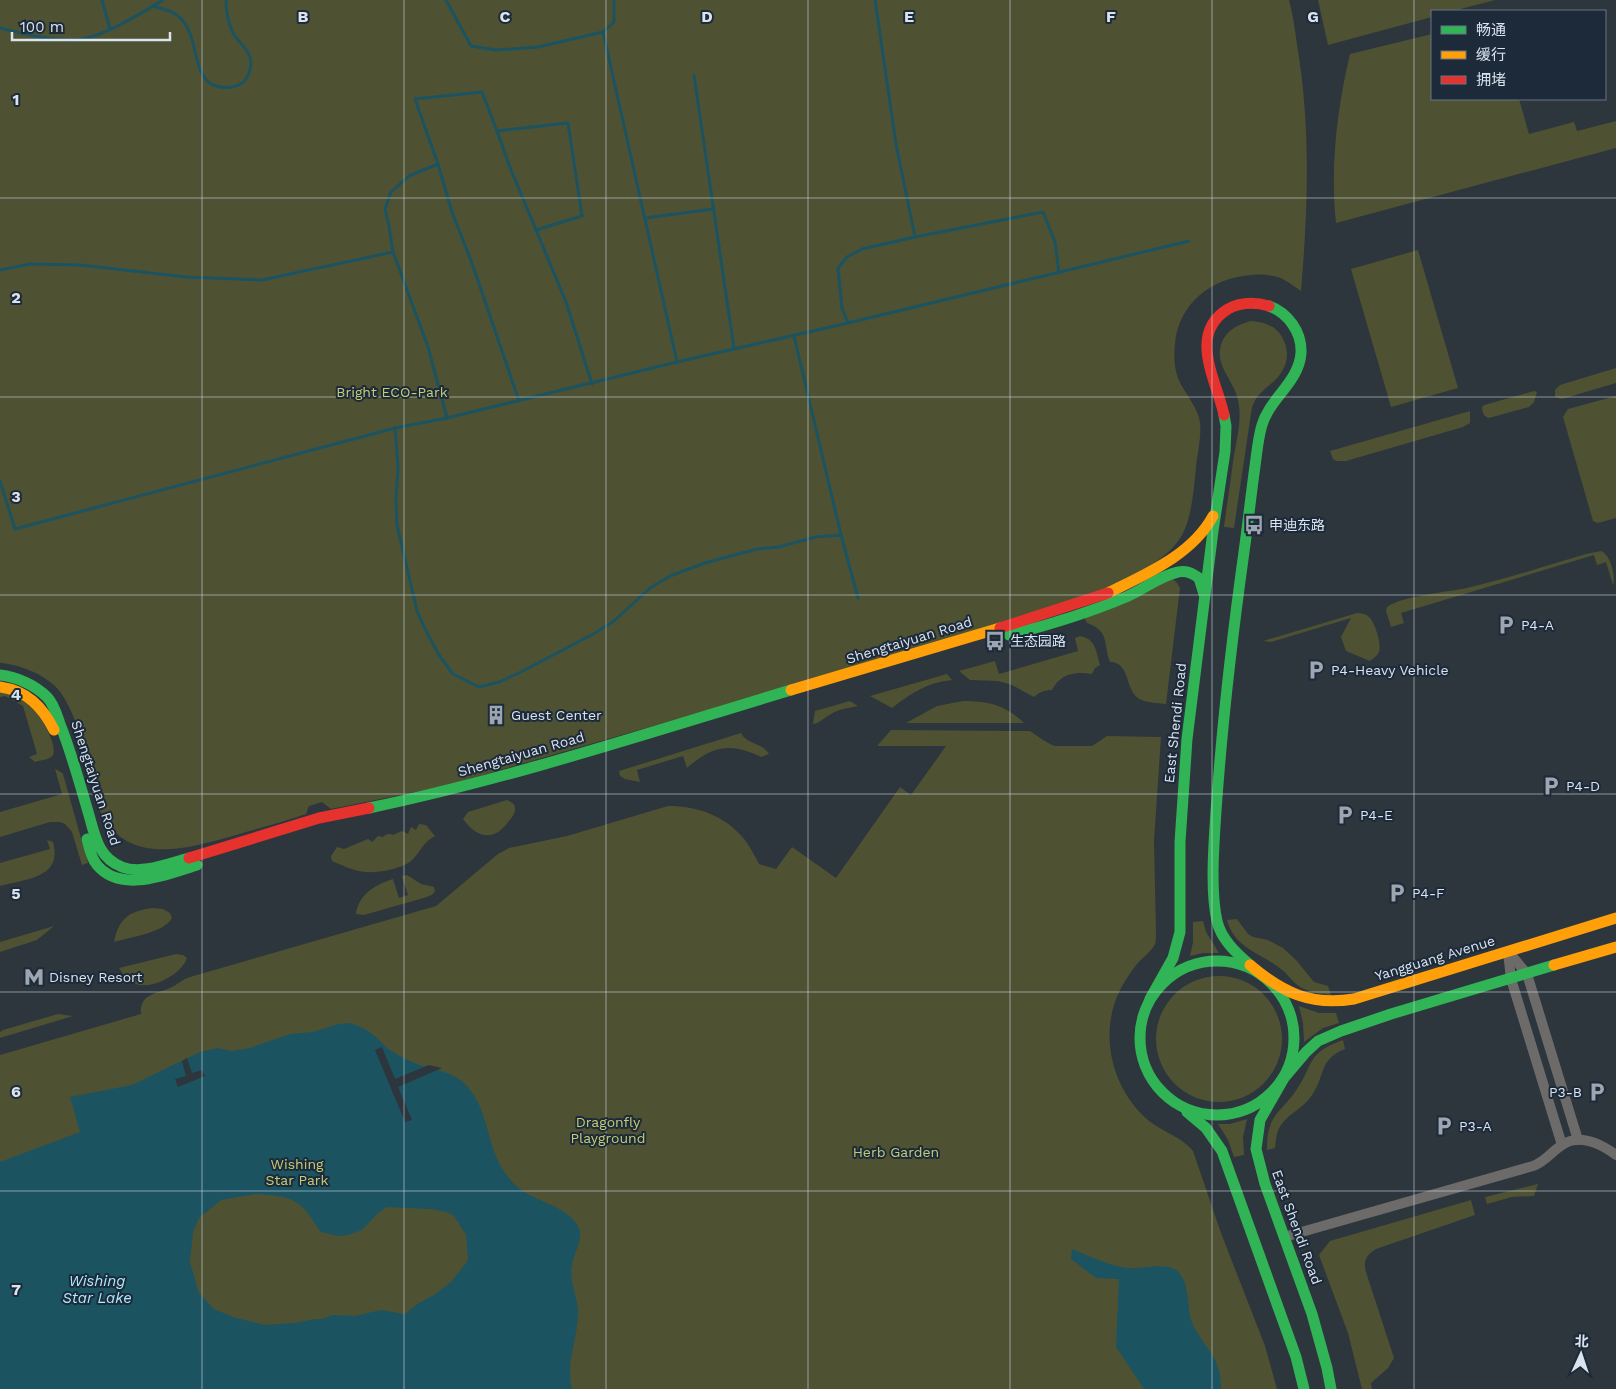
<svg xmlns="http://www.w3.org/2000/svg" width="1616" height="1389" font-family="'Work Sans','Noto Sans SC',sans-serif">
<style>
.green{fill:#4e5232}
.water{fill:#1c5361;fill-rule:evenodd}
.pier{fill:#2d353d}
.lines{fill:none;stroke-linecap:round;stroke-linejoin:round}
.stream{stroke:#1c5361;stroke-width:3}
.street{stroke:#6c6b6a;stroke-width:10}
.fast{stroke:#30b455;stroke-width:11}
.slow{stroke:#ff9f0a;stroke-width:11}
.jam{stroke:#e5322d;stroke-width:11}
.grid{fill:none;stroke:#dae3ee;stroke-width:1;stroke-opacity:0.55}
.labels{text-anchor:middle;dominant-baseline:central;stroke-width:4;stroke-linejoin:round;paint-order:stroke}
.park-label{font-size:14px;fill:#c4cd76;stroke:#1c2a3a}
.poi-label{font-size:14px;fill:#dae3ee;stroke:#1c2a3a;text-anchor:start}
.street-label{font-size:14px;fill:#dae3ee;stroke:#1c2a3a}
.water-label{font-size:15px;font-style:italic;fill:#adebfd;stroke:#1c2a3a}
.grid-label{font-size:16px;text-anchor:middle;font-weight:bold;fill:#dae3ee;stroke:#1c2a3a;stroke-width:4;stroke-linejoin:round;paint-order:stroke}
</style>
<rect width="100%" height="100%" fill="#2d353d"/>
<g class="green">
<path d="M0,0H1289C1293,15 1295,30 1297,45C1311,126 1308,209 1301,291C1294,286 1286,280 1278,277C1270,275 1260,274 1252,275C1212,277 1178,304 1175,344C1173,360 1175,375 1183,388C1189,398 1196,407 1199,418C1203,432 1197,454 1196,468C1194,487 1192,514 1184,531C1174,556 1131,579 1107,589L886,659L476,777L445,786L331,809L322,802L309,806L306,814C283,822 260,828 236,835C189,848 128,868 100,811C91,776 81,722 61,693C49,676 20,664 0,663Z"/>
<polygon points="1318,0 1495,0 1453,11 1432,11 1432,17 1328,45"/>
<path d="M1432,34V99H1519L1529,134L1574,122L1577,131L1616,121V148L1336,223C1330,167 1337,109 1350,54Z"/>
<polygon points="1418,250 1458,388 1391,407 1351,269"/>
<path d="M1252,321C1264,322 1276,326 1282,337C1292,354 1286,371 1272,383C1267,387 1262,391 1258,396C1255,399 1254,403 1252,407L1234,528L1224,527C1227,503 1231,479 1234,455C1237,439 1241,421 1239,406C1237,383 1217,370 1220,349C1223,332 1237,324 1252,321Z"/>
<polygon points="1616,368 1616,383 1562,399 1555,397 1555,390 1560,385"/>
<path d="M1534,391L1537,392L1534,402L1529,407L1489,418C1484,417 1482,412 1482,407L1484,405Z"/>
<polygon points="1616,396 1616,518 1598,523 1593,521 1563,417 1568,409"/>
<polygon points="1470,411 1470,423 1463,427 1346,461 1336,461 1333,459 1330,451"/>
<path d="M1601,551C1611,555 1616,577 1613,585L1606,562L1597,565L1594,555L1401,613L1404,623L1391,627L1386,611L1387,607C1403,595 1454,592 1475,586C1512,577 1549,565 1586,554Z"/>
<path d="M1171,577L1177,583L1180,588L1166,704C1158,703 1145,703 1138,698C1125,689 1130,662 1110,662C1103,644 1110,631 1087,623L1083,615Z"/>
<path d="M1357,613C1362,613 1366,614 1369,617C1375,622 1382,645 1379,652C1377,656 1373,659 1370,661L1346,651L1341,637L1351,618L1271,642L1263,641Z"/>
<path d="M1080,636C1096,639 1096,651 1100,665L1095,668L1092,674C1075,671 1060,674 1052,690C1044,690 1040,692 1034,697L1012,685L998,681L970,680L959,671L995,661L999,674L1078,651L1075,638Z"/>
<path d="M947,674L952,680C928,682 910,694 892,708L870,696Z"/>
<path d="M0,692C10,693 25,698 32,705C39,713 58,745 53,755C50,760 40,760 35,762L29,757L37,754L23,706L5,696L0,697Z"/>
<path d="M850,701L858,706C848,708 839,709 831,714C825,717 820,723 813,724L815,711Z"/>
<path d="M963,701C989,701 1005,705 1024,723H906L937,706Z"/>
<path d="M891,730L1030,731L1043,740L1054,746H1092L1107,736L1161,737L1154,841L1156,933C1156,936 1156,941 1155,944C1151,952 1142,958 1137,964C1130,972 1125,981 1120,990C1098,1034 1112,1090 1149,1121C1163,1132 1182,1137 1193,1151L1221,1233L1265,1346L1277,1389H0V1055L141,1014C139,993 158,994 172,987C178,984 183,979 190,977L436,906L498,854L509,848L567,836L668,806C698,806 726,816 745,840C750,847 755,856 759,864L776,869L792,847L836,878L900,787L911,795L946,746H877Z"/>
<path d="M741,733C747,745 762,742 769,754L761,757C730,742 712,746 687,768L683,756L637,770L640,782L625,779L620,776L619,771Z"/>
<polygon points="55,769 61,772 63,774 88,863 82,865 72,832 65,824 60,822 50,822 0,837 0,812 62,794"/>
<path d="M507,800C511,802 515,803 515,808C516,813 511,819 508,822C493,843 476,837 463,819L468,812Z"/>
<path d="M419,824L426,825L435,836C422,843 421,852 411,861C405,866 396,868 389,870C364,875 355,871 332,861L331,856L337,847L344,849L368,839L372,842L378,836L383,837C386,834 389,833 393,835L402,831L408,834L411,827L416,830Z"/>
<path d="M47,840L53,842C63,878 26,879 0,886V863L50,849Z"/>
<path d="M407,875L421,884L434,887L435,891L433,894L427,897L364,915L356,914C358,895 376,884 393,879L399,898L408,895L402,876Z"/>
<path d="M153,908L163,909L170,913L172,918C164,933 130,937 114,942C119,918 129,911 153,908Z"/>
<path d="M1237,919L1248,934L1253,937L1268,940L1283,948L1296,960L1314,982L1328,986L1331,995C1322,994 1313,993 1304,989C1294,985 1289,975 1281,969C1261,953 1234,948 1227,920Z"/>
<polygon points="1203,921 1206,932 1219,953 1203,953 1190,956 1193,942 1193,922"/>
<polygon points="54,926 37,940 0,952 0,942"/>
<path d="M176,954L183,955L187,958C182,974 152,990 136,984C128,982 123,974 119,968Z"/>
<circle cx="1219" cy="1039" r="63"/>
<polygon points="1299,1006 1319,1013 1336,1013 1339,1023 1323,1028 1304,1042 1303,1023"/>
<polygon points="58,1014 73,1016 0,1038 0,1032 3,1030"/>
<path d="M1343,1040L1345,1049C1318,1060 1326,1075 1312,1095C1304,1108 1289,1113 1281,1125C1276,1132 1276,1140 1275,1148L1267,1150C1267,1116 1277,1116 1295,1092C1314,1066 1305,1053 1343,1040Z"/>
<polygon points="1247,1119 1243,1137 1244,1155 1234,1157 1228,1140 1218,1124 1230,1124"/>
<polygon points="1538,1184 1534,1196 1512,1197 1487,1204 1485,1197"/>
<path d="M1471,1200L1475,1215L1376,1249C1366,1255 1363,1261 1366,1272L1394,1358L1388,1368L1371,1383L1372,1389H1362L1348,1333L1319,1255L1330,1241Z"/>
</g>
<g class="water">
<path d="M349,1023C361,1026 370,1031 379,1040C381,1042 384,1045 387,1048C394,1053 402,1057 410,1061C429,1070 449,1069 465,1084C491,1109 485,1152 510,1179C513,1183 517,1187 521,1190C536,1201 578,1210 580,1233C581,1244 573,1255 572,1266C569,1281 577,1295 578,1310C579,1337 565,1362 572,1389H0V1162L80,1132L70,1097L132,1085L200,1052L217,1048L232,1051L250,1048L290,1034L313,1032L338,1024ZM256,1194C275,1195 295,1196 307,1212C312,1218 315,1225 321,1232L338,1236L348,1235L362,1230L378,1213L387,1207L430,1209L447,1212L454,1216L466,1235L468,1259L466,1263L451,1282L434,1295L417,1304L405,1314L381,1310L355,1316L333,1315L321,1319H315L295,1323L265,1325L233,1317L214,1309L199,1293L190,1262L193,1232L199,1218L221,1200Z"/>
<path d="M1072,1249C1090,1256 1111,1267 1130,1268C1146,1269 1171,1260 1181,1275C1191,1291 1186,1312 1194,1327C1208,1352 1221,1358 1221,1389H1144L1116,1347L1119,1279L1096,1278L1071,1259Z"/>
</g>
<g class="pier">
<polygon points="382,1047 395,1079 429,1065 442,1068 398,1087 412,1120 405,1122 375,1050"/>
<polygon points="187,1058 192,1073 202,1070 205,1076 178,1087 175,1079 186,1076 182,1061"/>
</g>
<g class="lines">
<g class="stream">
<polyline points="102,0 110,29"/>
<polyline points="446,0 471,46 496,50 538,47 603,32 614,22 614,0"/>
<polyline points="875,0 896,144 915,237"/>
<path d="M153,6C164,9 176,12 183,21C200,41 191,83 220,87C227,88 236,87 242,83C248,79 251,69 251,63C251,50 238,43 233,33C228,23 226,12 226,0"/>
<path d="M0,28C24,34 48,40 72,40C99,40 140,14 163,0"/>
<polyline points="603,32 677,362"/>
<polyline points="694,75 734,349"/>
<polyline points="497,131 511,170 566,302 592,384"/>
<polyline points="438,164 452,212 473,266 519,401"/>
<polyline points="645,218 713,209"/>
<polyline points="393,252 428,347 447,418"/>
<polyline points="0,270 30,264 80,265 186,277 262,280 393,252 389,226 385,209 391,192 409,176 438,164 415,99 482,92 497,131 568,123 582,216 536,230"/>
<polyline points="848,323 842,308 838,268 847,257 862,249 915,237 1043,212 1055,242 1059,273"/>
<polyline points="794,336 841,535 858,598"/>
<polyline points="395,428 398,467 396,499 397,525 417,611 427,633 439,655 453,674 479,687 499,682 519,673 595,633 614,621 650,588 670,576 705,563 757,549 778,547 816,537 841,535"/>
<polyline points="0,481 15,529 395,428 447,418 677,362 848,323 1189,241"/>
</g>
<g class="street">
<polyline points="1508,951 1527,974 1578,1140"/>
<polyline points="1508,952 1511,979 1562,1145"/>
<path d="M1284,1237L1533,1166C1546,1161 1551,1152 1562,1145C1580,1133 1601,1144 1616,1155"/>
</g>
<g class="fast">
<path d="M1009,635C1049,625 1088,613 1126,597C1143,590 1159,576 1178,572C1186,570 1192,573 1199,578L1204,594"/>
<path d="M0,675C17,677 35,685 47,697C54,704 57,715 60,724C72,754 80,785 89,815C95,837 99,858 122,867C142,875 169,863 189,858"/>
<path d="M369,808C512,778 651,732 791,690"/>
<path d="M87,839C89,847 91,858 97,865C121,894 168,874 197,865"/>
<circle cx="1217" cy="1038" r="77"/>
<path d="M1250,965C1236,953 1221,939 1217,921C1210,890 1214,843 1216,811C1222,725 1232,638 1244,552C1248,523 1251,495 1255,466C1257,452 1258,438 1262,425C1270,398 1299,382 1301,353C1302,332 1288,313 1269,306"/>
<polyline points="1150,999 1173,958 1180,932 1180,842 1187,739 1213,531 1225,452 1226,426 1224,415"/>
<polyline points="1187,1112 1206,1128 1222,1151 1296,1357 1304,1389"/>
<polyline points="1331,1389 1327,1368 1312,1314 1265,1184 1256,1149 1260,1120 1284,1078 1306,1052 1318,1041 1341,1031 1391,1014 1554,965"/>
</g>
<g class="slow">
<path d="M1108,593C1146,574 1192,555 1213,516"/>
<path d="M0,687C27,691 42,706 54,730"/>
<polyline points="791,690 1000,628"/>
<path d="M1250,965C1283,993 1311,1006 1354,999L1616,918"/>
<polyline points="1554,965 1616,947"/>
</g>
<g class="jam">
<path d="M1224,415C1217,381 1187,334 1228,309C1241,302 1255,302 1269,306"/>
<polyline points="1000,628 1108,593"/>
<polyline points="189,858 319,818 369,808"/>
</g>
</g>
<path class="grid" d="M202,0V1389M404,0V1389M606,0V1389M808,0V1389M1010,0V1389M1212,0V1389M1414,0V1389M0,198H1616M0,397H1616M0,595H1616M0,794H1616M0,992H1616M0,1191H1616"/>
<defs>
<symbol id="bus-bare" viewBox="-9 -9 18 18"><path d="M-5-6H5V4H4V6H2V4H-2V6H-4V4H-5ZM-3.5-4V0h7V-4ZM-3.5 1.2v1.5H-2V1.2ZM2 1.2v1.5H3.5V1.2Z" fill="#9da6b0" stroke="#1c2a3a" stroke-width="2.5" paint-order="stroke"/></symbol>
<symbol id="parking-bare" viewBox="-9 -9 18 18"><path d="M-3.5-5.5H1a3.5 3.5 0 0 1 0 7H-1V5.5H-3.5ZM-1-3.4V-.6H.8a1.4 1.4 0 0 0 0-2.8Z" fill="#9da6b0" stroke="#1c2a3a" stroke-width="2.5" paint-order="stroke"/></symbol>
<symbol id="building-bare" viewBox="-9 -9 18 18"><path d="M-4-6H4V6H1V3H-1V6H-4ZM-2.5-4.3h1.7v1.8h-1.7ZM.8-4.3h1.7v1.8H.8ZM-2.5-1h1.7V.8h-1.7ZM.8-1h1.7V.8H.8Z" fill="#9da6b0" stroke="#1c2a3a" stroke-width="2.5" paint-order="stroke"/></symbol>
<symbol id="metro-bare" viewBox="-9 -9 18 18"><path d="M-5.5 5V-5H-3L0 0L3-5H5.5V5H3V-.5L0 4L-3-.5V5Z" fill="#9da6b0" stroke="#1c2a3a" stroke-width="2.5" paint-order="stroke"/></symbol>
</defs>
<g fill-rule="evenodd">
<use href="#bus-bare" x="1240" y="511" width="28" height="28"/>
<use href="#parking-bare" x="1492" y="611" width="28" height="28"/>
<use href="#bus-bare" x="981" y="627" width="28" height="28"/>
<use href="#parking-bare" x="1302" y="656" width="28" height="28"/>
<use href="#building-bare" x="482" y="701" width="28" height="28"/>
<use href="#parking-bare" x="1537" y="772" width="28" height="28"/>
<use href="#parking-bare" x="1331" y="801" width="28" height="28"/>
<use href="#parking-bare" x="1383" y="879" width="28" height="28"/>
<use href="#metro-bare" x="20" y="963" width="28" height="28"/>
<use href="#parking-bare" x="1583" y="1078" width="28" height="28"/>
<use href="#parking-bare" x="1430" y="1112" width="28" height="28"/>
</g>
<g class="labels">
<g class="park-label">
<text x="392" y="392">Bright ECO-Park</text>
<text x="608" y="1122">Dragonfly<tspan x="608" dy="16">Playground</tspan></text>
<text x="896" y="1152">Herb Garden</text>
<text x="297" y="1164">Wishing<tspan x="297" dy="16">Star Park</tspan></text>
</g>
<g class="poi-label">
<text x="1269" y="525">申迪东路</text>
<text x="1521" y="625">P4-A</text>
<text x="1010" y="641">生态园路</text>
<text x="1331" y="670">P4-Heavy Vehicle</text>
<text x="511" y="715">Guest Center</text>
<text x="1566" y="786">P4-D</text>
<text x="1360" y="815">P4-E</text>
<text x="1412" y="893">P4-F</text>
<text x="49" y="977">Disney Resort</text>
<text x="1582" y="1092" text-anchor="end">P3-B</text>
<text x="1459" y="1126">P3-A</text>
</g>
<g class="street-label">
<text transform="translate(909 640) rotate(-17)">Shengtaiyuan Road</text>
<text transform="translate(1175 723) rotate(-84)">East Shendi Road</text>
<text transform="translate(521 754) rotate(-16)">Shengtaiyuan Road</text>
<text transform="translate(96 783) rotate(72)">Shengtaiyuan Road</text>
<text transform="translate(1435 958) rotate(-17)">Yangguang Avenue</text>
<text transform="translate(1297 1227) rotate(70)">East Shendi Road</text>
</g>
<g class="water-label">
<text x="97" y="1281">Wishing<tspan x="97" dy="17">Star Lake</tspan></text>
</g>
</g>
<g class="grid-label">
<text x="303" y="22">B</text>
<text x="505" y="22">C</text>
<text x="707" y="22">D</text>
<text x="909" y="22">E</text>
<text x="1111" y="22">F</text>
<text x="1313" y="22">G</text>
<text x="16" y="105">1</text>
<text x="16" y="303">2</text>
<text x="16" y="502">3</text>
<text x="16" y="700">4</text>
<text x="16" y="899">5</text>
<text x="16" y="1097">6</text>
<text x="16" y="1295">7</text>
</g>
<rect x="1431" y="10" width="175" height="90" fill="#1c2a3a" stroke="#687482"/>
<rect x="1441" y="26" width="25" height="8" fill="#30b455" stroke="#687482"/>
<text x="1476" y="35" font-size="15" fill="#dae3ee">畅通</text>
<rect x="1441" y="51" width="25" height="8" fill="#ff9f0a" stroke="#687482"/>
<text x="1476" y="60" font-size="15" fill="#dae3ee">缓行</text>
<rect x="1441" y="76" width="25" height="8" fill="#e5322d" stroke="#687482"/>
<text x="1476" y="85" font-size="15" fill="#dae3ee">拥堵</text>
<g transform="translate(1581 1354) rotate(3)" stroke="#1c2a3a" stroke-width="4" paint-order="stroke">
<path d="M0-4L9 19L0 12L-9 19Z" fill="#dae3ee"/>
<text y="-8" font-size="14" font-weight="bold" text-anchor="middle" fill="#dae3ee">北</text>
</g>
<path d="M12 32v8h158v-8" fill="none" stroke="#dae3ee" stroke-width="2.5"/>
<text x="20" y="32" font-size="15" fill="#dae3ee" stroke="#1c2a3a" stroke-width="4" paint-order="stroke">100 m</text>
</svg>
